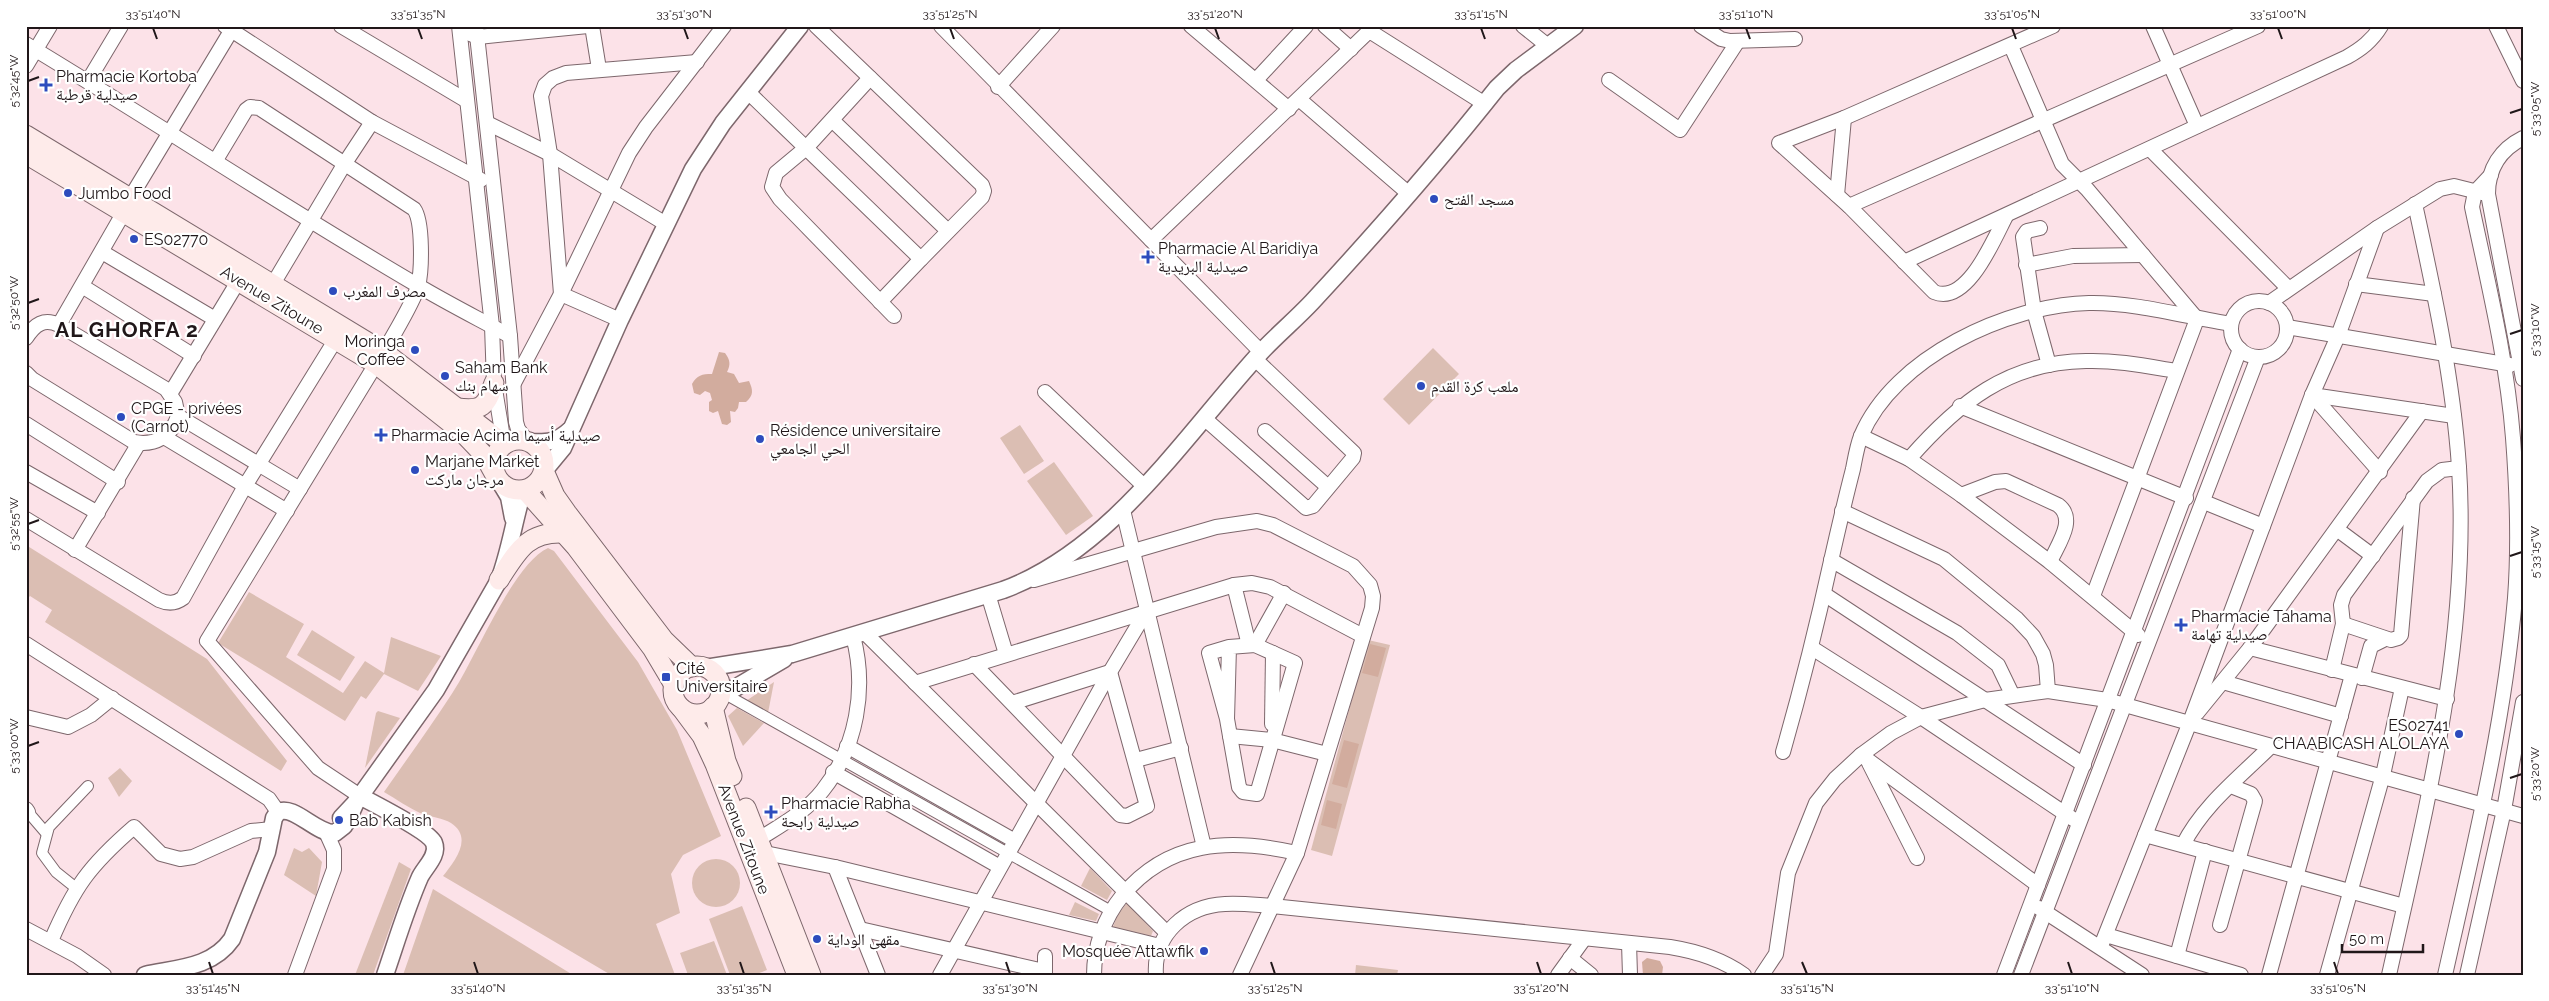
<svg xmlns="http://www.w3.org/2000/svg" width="2549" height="1001" font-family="Raleway,'Noto Naskh Arabic',sans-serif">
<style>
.green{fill:#dbbeb3}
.forest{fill:#d2ac9e}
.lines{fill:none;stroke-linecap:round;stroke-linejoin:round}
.pedestrian-casing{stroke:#7d676c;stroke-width:12}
.minor-casing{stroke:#7d676c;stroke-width:16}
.tertiary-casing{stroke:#7d676c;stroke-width:19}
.secondary-casing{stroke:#7d676c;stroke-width:21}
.pedestrian{stroke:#fff;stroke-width:10}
.minor{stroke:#fff;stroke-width:14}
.tertiary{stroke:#fff;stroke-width:16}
.secondary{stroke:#feebea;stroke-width:19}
.ticks{fill:none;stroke:#201719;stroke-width:2}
.poi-dot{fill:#2d4cbd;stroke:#fff;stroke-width:2}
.labels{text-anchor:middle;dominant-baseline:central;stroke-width:4.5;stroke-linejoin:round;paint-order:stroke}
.poi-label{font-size:16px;fill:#201719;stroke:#fff;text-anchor:start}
.street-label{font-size:16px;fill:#201719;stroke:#fff}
.district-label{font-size:21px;font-weight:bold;letter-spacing:1px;fill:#201719;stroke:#fff}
.neatline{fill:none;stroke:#201719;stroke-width:2}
.ticks-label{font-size:12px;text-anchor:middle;fill:#201719}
</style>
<rect width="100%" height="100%" fill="#fce2e8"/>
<g class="green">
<polygon points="1433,348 1459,374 1409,425 1383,399"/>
<polygon points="1020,425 1044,461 1024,474 1000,438"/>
<polygon points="1054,462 1093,516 1066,535 1027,481"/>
<polygon points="26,545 207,659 287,761 281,771 45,622 52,610 30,596 26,600"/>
<path d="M548,548L554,551L638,662L677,730L721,836L683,855L671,874L680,913L656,924L675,975H611L443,876C454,862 474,838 451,823C443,818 431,817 422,814C409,808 396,799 384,792C407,759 431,726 453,692C476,657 513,564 548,548Z"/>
<polygon points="249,592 304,624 286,657 343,693 365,661 384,673 391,637 441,656 418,691 384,674 366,699 361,696 345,721 218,643"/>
<polygon points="312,630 355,657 340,681 297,655"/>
<polygon points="1368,640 1390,645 1332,856 1311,850"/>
<polygon points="774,682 768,713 746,701"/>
<polygon points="737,708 764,723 743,746 728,716"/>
<polygon points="378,711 400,718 365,768 376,713"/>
<polygon points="120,768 132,781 119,797 108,778"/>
<polygon points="294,848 302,852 309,848 322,862 316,896 284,875"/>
<circle cx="716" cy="883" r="24"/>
<polygon points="399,862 411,869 373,975 355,975"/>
<polygon points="1090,868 1112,891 1107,900 1081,886"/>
<polygon points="433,889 573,975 403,975"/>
<polygon points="1075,902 1099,914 1096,921 1069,915"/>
<polygon points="1127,903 1153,931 1151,936 1113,927 1118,914"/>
<polygon points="742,906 767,970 754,975 730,975 709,919"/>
<polygon points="714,941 727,975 688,975 680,953"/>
<polygon points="1356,965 1398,970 1397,975 1355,975"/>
</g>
<g class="forest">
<path d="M719,352L725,353C730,360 731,364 727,372L734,374L739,383L749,381C753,390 754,395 746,402H739L738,408L735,412L730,411L731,422L727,425L722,424L718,411L713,413L709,411V402L712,400L710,393L705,391L700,395L694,393L692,384C697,375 702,374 712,374Z"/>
<polygon points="1370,644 1386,648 1378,677 1362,673"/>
<polygon points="1344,740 1359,744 1347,788 1332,784"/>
<polygon points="1327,800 1342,804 1336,829 1321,825"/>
<polygon points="1647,958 1660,961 1663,967 1662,975 1643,975 1642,962"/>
</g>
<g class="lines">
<defs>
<g id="pedestrian">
<polyline points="725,694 1111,911"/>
<polyline points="28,812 46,833"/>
<polyline points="76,888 56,872 42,853 49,827 88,786"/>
</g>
<g id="minor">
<polyline points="225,26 372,122 481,180"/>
<polyline points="341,26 467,101"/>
<polyline points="459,26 492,326 494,383 504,444"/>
<polyline points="476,26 510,336 516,422 518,429 527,441"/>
<polyline points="592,26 599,69"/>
<polyline points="941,26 1261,352"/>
<polyline points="1191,26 1289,109"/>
<polyline points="1325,26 1351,49"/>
<polyline points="1523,26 1548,46"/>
<polyline points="1701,26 1721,39 1730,41 1795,39"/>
<polyline points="2153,26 2197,126"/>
<polyline points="2496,26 2523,81"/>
<polyline points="470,34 478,37 588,26"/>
<path d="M26,44C157,123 285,208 417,285C447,303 479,319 510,336"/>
<polyline points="2011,46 2062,164 2087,189 2197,319 2093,596"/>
<polyline points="26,66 50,26"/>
<polyline points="870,78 806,148 776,173 772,187 780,199 894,316"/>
<polyline points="1256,80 1306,26"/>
<polyline points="1609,80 1680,130 1738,41"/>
<polyline points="88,81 121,26"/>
<polyline points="998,87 1053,26"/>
<polyline points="748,92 921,259 982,197 984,191 982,185 816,26"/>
<polyline points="1299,99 1408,193"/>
<polyline points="832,120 948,231"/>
<polyline points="487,123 550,154 666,224"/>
<path d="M2523,138C2501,149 2488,168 2488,194L2523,379"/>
<polyline points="2150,149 2288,288"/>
<path d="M216,160L246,110L250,107L259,108L414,209C423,221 422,271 418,286C414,302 393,335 384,352"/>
<polyline points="1837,195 1844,118"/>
<polyline points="129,200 234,26"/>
<polyline points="1849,206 2258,26"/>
<path d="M2006,216C1994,239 1967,306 1934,292L1849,206L1779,143L1844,118L2053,26"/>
<polyline points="2040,228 2027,231 2023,237 2034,311 2049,365"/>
<polyline points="1151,240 1366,34 1371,32 1485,104"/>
<polyline points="102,252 215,319"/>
<path d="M1904,262L2347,57C2361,49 2372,41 2381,26"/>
<polyline points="2026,265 2073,256 2143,255"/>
<polyline points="273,284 345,163 372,122"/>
<polyline points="2356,284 2434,294"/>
<polyline points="82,286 194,356"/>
<circle cx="2259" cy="329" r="28"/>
<polyline points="880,302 921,259"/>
<polyline points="2269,303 2377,228 2440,189 2454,186 2482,193"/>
<polyline points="620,320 561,294 550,154 541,96 545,85 553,78 566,73 697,62"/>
<polyline points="59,325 124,212"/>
<polyline points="2287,327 2510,365"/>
<path d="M26,338C35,324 44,318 59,325L166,389L175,402L178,416L300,489"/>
<path d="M26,373L32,379L134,442C155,446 172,436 178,416"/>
<polyline points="514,383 561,294 629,153 646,127 724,26"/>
<polyline points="1045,392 1144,486"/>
<polyline points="170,394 239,280"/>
<polyline points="2312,395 2454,416"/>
<polyline points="2312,395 2380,472"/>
<polyline points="1960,406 2186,498"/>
<polyline points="1204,418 1306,508 1313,506 1353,458 1354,453 1255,359"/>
<polyline points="26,424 118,482"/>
<polyline points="1265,431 1328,487"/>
<polyline points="1861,436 1909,459 1961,495 2050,562 2138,635"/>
<polyline points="164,437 287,511"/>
<path d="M1909,459C1958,403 2008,362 2086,361C2116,360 2146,366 2176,371"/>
<polyline points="26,472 98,513"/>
<path d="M1961,495L1995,482L2006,481L2058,505C2077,519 2058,544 2050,562"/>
<polyline points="2204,502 2263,526"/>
<polyline points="1123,510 1204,847"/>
<polyline points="1842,511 1944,559 2017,619 2033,636 2043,654 2046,665 2048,691"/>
<path d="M26,519L159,600C168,604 175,604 183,598L245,486L336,339"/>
<polyline points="2338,530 2373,556"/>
<polyline points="75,550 139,443"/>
<polyline points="1831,560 1957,633 1998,665 2012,694"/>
<polyline points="1034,580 1216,527 1257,521 1273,525 1353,566 1370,585 1373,596 1372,608 1297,853 1240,975"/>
<polyline points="1234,585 1249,645"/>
<polyline points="988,594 1006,654"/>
<polyline points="1824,594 2084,765"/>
<polyline points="2343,624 2391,640 2398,638 2401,635 2413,498"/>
<polyline points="864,632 1166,932"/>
<polyline points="26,644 269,799 278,812"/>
<polyline points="1255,645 1284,593"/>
<polyline points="1812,648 1921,717 2073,819"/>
<polyline points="2250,648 2447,699"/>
<polyline points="974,664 1120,815 1127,816 1147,806 1110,672 1012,703"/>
<polyline points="2332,670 2343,624 2341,605 2344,595 2427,481 2442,470 2459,468"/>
<polyline points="2362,678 2371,646 2385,639"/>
<polyline points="2223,682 2341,716"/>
<polyline points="915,683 1234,585 1252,583 1270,587 1363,636"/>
<polyline points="2197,713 2250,648 2422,411"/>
<polyline points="26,717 68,727 91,715 112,698"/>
<polyline points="1227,719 1209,653 1229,647 1255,645 1295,663 1257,794 1243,792 1239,787 1227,719 1229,647"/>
<polyline points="1272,724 1273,653"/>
<polyline points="1230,736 1272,740 1327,754"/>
<polyline points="847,746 1015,841"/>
<path d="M1783,752C1801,689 1817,625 1831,561C1838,530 1845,500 1853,469C1855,459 1857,446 1861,436C1894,357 2008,305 2089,303C2134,302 2187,317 2231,324"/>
<polyline points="1861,755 2038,885"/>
<polyline points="1136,760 1181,748"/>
<polyline points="1869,763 1917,858"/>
<polyline points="833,772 1000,867"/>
<polyline points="360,796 318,768 207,641 376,364"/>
<polyline points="26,809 28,812 26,814"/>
<polyline points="2145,835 2404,906"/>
<path d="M759,839C781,825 807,811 823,790C857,747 867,688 853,636"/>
<path d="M2183,845C2203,805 2240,777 2271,746"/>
<polyline points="765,853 835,867 1160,946"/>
<polyline points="835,867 878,975"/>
<polyline points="2039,908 2142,975"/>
<polyline points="2220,925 2255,801 2251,794 2231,786"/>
<polyline points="26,929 77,956 104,975"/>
<polyline points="860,929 1044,971"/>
<polyline points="2106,935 2241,975"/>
<path d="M51,941C74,887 89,866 134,827L161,854L180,859L193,857L251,831L272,829"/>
<polyline points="1629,943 1630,975"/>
<polyline points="2101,946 2190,722 2312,395 2338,336 2377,228"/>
<polyline points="2177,956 2205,851"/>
<polyline points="1570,958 1591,975"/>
<polyline points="295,975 334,869 334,850 326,832"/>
<polyline points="940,975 1110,672 1147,610"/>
<polyline points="1045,975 1045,956"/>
<path d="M1094,975C1094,947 1104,918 1122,896C1168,840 1230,838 1297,853"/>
<path d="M1156,975C1153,934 1186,906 1225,904C1241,903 1256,905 1272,906L1670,947C1695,951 1723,960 1744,975"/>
<polyline points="1558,975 1584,939"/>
<polyline points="1762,975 1776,954 1788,873 1816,803 1835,779 1861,755 1891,733 1921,717 1985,700 2048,691 2107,700 2523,816"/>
<polyline points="2004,975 2240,349"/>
<polyline points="2021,975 2258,357"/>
<polyline points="2269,975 2352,675"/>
<polyline points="2327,975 2383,775 2402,688"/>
<path d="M2389,975C2426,808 2470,639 2459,467C2453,379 2434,291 2415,204"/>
<path d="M2445,975C2473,850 2504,726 2515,598C2519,545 2517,490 2513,438C2507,360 2488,283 2472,207L2475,192L2491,175"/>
<polyline points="2467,975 2504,810 2523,702"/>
</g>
<g id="tertiary">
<path d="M530,442C548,443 557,442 570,430"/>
<polyline points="544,471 563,448 620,320 693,169 723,123 800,26"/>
<polyline points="500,482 509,497 513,518"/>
<path d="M705,668L792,654L1003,590C1112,550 1185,435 1261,352C1277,335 1296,319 1312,302C1376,233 1439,161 1497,88L1516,70L1575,26"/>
<polyline points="720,697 784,659"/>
<path d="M360,796C374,804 429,831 434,843C439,855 425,867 420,877C406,909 396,943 385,975"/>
<path d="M356,802L436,690L499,580C510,551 514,520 523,491"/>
<polyline points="341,818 356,802 347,822"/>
<path d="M145,975C177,968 212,968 232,939L267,852L274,818L278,812C294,804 316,834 335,833L344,826"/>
</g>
<g id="secondary">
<polyline points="26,135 384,352 504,444"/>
<polyline points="26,154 376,364 462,432 484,455 495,475"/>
<path d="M457,408C482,411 486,407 494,383"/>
<circle cx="519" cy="465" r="25"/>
<polyline points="544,471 555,496 567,513 664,640 692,667"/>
<polyline points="525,490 576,547 652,648 674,685"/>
<path d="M499,580C517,552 527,531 564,533"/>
<circle cx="697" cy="690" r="24"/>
<polyline points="713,707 726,761 732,776"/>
<polyline points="682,709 702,736 715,764 797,975"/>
<polyline points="746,808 811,975"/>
</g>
</defs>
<use href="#pedestrian" class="pedestrian-casing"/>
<use href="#minor" class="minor-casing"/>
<use href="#tertiary" class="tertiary-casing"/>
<use href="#secondary" class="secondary-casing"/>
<use href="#pedestrian" class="pedestrian"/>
<use href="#minor" class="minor"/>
<use href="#tertiary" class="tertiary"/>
<use href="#secondary" class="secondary"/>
</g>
<path class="ticks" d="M153,28L157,39M418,28L422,39M684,28L688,39M950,28L954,39M1215,28L1219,39M1481,28L1485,39M1746,28L1750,39M2012,28L2016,39M2278,28L2282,39M28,81L39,77M2510,113L2522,109M28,303L39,299M2510,334L2522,330M28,524L39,520M2510,556L2522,552M28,746L39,742M2510,778L2522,774M209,962L213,974M474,962L478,974M740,962L744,974M1006,962L1010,974M1271,962L1275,974M1537,962L1541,974M1802,962L1807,974M2068,962L2072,974M2334,962L2338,974"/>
<g class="poi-dot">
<path d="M43.5 77.5h5v5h5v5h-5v5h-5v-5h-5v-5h5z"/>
<circle cx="68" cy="193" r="5"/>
<circle cx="1434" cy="199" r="5"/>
<circle cx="134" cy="239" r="5"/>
<path d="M1145.5 249.5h5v5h5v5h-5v5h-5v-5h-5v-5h5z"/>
<circle cx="333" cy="291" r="5"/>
<circle cx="415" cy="350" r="5"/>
<circle cx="445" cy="376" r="5"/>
<circle cx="1421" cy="386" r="5"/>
<circle cx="121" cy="417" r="5"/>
<path d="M378.5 427.5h5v5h5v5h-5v5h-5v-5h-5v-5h5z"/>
<circle cx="760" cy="439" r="5"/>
<circle cx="415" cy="470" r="5"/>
<path d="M2178.5 617.5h5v5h5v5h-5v5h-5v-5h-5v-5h5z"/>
<rect x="661" y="672" width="10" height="10" rx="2.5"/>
<circle cx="2459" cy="734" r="5"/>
<path d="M768.5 804.5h5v5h5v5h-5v5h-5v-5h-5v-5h5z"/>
<circle cx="339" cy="820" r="5"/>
<circle cx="817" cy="939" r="5"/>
<circle cx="1204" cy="951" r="5"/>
</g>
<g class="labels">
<g class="poi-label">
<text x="56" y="76">Pharmacie Kortoba<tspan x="56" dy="18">صيدلية قرطبة</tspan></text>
<text x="78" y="193">Jumbo Food</text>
<text x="1444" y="199">مسجد الفتح</text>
<text x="144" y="239">ES02770</text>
<text x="1158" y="248">Pharmacie Al Baridiya<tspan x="1158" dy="18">صيدلية البريدية</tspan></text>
<text x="343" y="291">مصرف المغرب</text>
<text x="405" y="341" text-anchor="end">Moringa<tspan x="405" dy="18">Coffee</tspan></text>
<text x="455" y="367">Saham Bank<tspan x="455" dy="18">سهام بنك</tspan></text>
<text x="1431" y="386">ملعب كرة القدم</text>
<text x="131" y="408">CPGE - privées<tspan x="131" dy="18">(Carnot)</tspan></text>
<text x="770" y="430">Résidence universitaire<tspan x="770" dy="18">الحي الجامعي</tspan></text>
<text x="391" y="435">Pharmacie Acima صيدلية أسيما</text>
<text x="425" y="461">Marjane Market<tspan x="425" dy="18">مرجان ماركت</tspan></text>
<text x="2191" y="616">Pharmacie Tahama<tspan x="2191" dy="18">صيدلية تهامة</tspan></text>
<text x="676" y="668">Cité<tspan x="676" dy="18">Universitaire</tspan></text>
<text x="2449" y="725" text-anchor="end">ES02741<tspan x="2449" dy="18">CHAABICASH ALOLAYA</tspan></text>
<text x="781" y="803">Pharmacie Rabha<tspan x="781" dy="18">صيدلية رابحة</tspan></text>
<text x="349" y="820">Bab Kabish</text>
<text x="827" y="939">مقهى الوداية</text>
<text x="1194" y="951" text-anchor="end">Mosquée Attawfik</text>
</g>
<g class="street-label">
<text transform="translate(272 300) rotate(31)">Avenue Zitoune</text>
<text transform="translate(744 839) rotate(69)">Avenue Zitoune</text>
</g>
<g class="district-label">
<text x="127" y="329">AL GHORFA 2</text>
</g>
</g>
<rect width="2549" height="1001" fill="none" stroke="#ffffff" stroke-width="55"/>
<path d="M2342 944v8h81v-8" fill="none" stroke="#201719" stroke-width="2.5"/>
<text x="2349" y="944" font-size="15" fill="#201719" stroke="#ffffff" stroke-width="4" paint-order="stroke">50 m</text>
<rect x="28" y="28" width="2494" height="946" class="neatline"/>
<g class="ticks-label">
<text x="153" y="18">33°51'40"N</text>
<text x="418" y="18">33°51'35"N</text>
<text x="684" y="18">33°51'30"N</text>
<text x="950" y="18">33°51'25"N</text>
<text x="1215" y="18">33°51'20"N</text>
<text x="1481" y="18">33°51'15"N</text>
<text x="1746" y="18">33°51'10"N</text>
<text x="2012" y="18">33°51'05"N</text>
<text x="2278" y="18">33°51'00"N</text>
<text transform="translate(14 81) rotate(-90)" y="4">5°32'45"W</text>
<text transform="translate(2535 109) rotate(-90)" y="4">5°33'05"W</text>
<text transform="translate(14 303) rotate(-90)" y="4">5°32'50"W</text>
<text transform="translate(2535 330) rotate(-90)" y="4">5°33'10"W</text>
<text transform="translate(14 524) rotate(-90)" y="4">5°32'55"W</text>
<text transform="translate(2535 552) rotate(-90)" y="4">5°33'15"W</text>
<text transform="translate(14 746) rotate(-90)" y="4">5°33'00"W</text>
<text transform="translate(2535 774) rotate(-90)" y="4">5°33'20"W</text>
<text x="213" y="992">33°51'45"N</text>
<text x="478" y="992">33°51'40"N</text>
<text x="744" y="992">33°51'35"N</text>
<text x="1010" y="992">33°51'30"N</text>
<text x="1275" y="992">33°51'25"N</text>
<text x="1541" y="992">33°51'20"N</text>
<text x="1807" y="992">33°51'15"N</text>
<text x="2072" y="992">33°51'10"N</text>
<text x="2338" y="992">33°51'05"N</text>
</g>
</svg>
